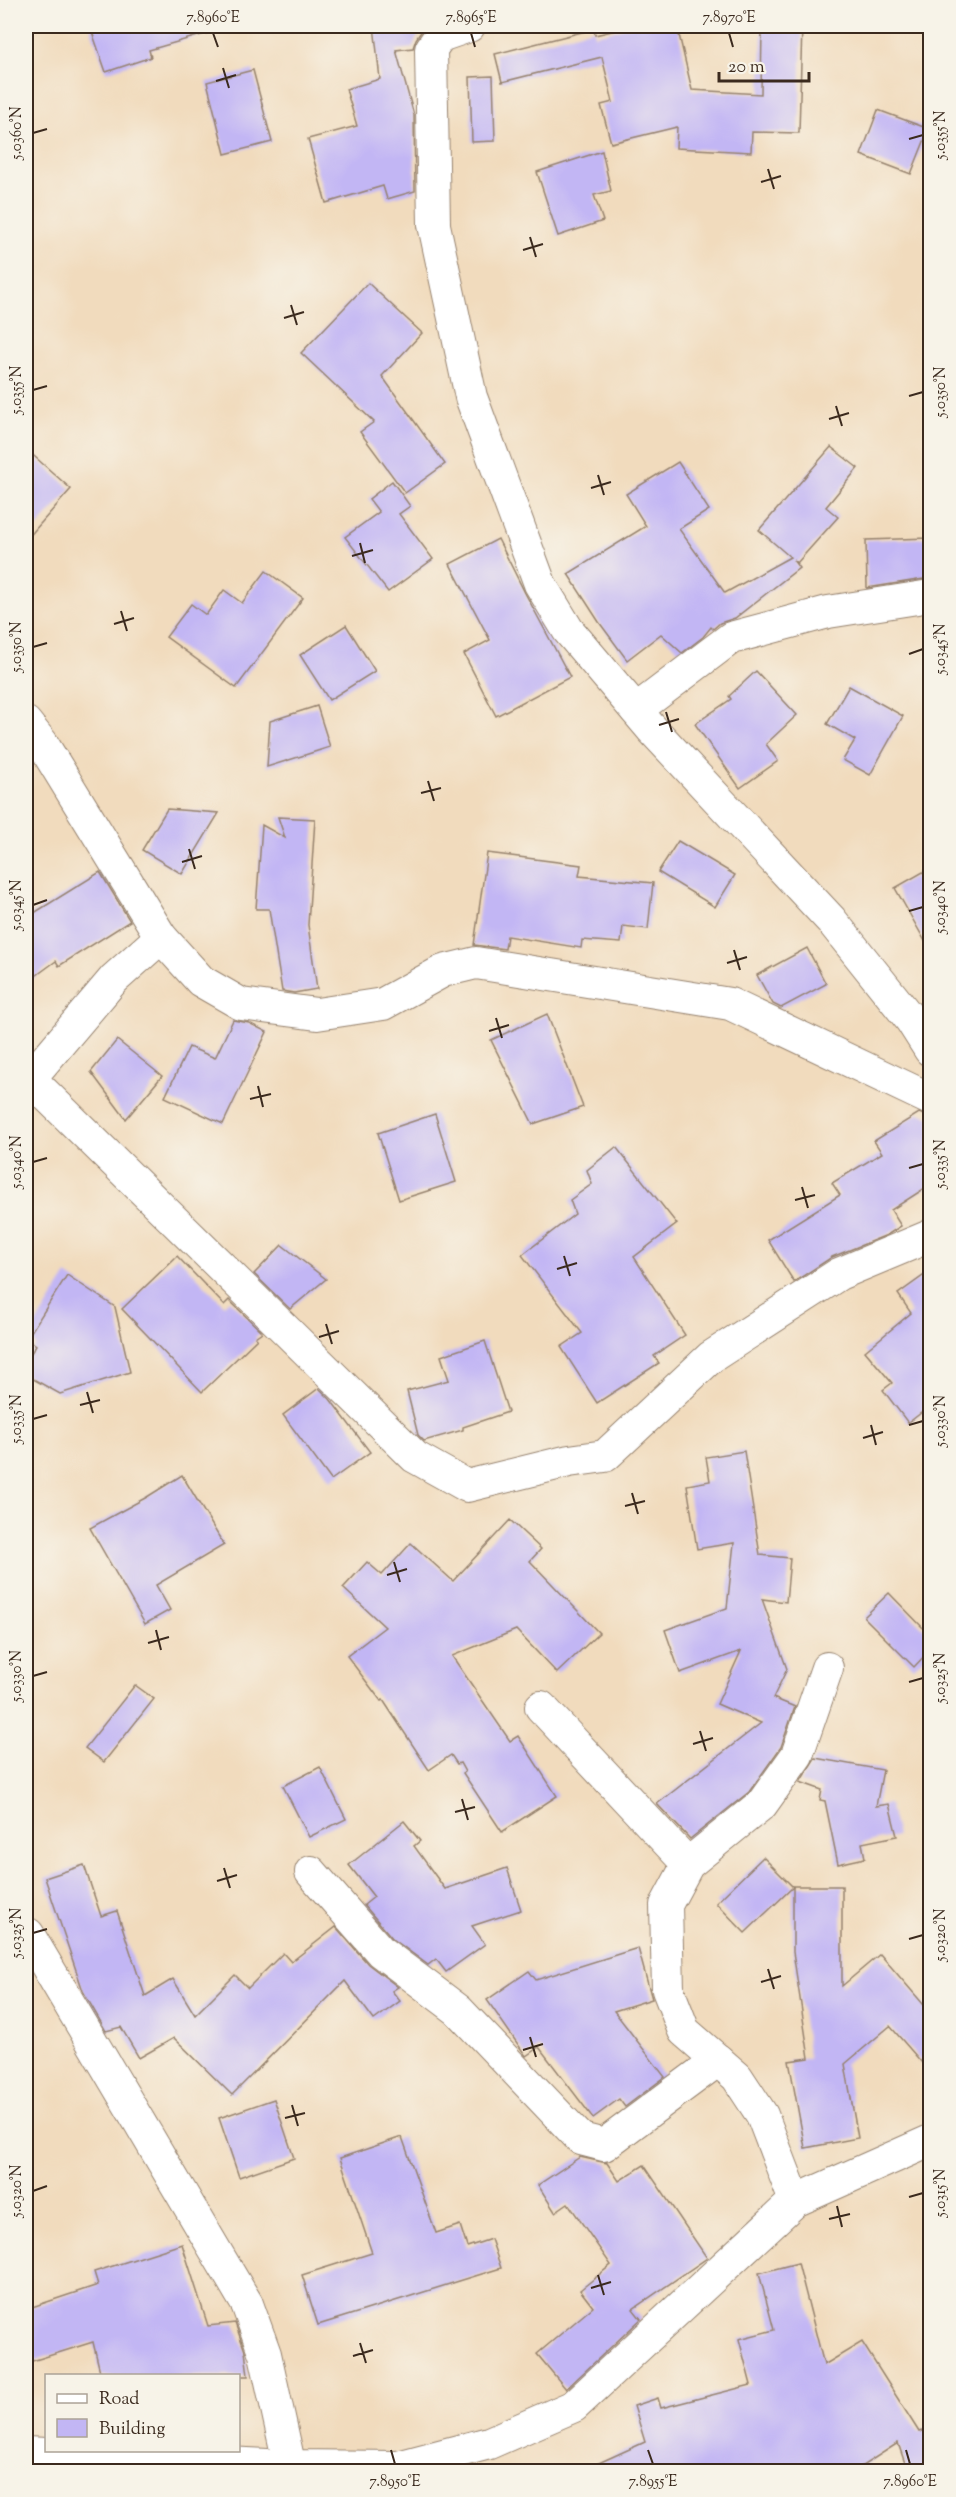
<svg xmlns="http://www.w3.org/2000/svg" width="956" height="2497" font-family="'Sorts Mill Goudy',serif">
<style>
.building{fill:#c2b6f4}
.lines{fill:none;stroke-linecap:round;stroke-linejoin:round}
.minor-casing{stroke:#96826e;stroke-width:34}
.minor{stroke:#fff;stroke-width:32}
.ticks{fill:none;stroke:#3b2a1e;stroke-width:2}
.neatline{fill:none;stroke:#3b2a1e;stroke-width:2}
.ticks-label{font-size:15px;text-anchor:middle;fill:#3b2a1e}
</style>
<rect width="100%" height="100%" fill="#f7f3e8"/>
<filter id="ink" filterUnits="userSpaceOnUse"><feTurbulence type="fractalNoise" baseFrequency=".0167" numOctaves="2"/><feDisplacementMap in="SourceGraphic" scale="12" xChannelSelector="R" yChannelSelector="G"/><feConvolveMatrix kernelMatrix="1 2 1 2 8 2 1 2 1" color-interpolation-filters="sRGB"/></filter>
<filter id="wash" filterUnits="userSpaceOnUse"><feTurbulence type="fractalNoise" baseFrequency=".008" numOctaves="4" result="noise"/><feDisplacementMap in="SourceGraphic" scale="24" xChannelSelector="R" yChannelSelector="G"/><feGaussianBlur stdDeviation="1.35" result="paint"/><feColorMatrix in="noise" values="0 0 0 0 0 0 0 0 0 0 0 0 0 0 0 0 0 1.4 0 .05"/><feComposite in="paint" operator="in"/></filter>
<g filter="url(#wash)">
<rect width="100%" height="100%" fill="#f1dbbd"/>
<g id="blocks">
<g class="building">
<polygon points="90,26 211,26 212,32 149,50 151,57 106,72"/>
<polygon points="374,26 425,26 416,39 413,48 396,50 414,115 415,191 387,199 383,186 326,203 308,139 357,126 346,89 380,79"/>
<polygon points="633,26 677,26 692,90 761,94 762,26 802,26 799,133 752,132 751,152 676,148 677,127 611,143 601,105 613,102 602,57 502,82 495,54 594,29 595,35"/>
<polygon points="253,70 272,142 225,154 207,82"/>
<polygon points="493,76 495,141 472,142 470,77"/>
<polygon points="878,110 929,129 911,174 861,155"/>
<polygon points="602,151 611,191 594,195 603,221 558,236 537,172"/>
<polygon points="368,283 422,333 382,376 445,464 405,493 360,432 374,422 301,353"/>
<polygon points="831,447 858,468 826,507 838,517 797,563 793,560 799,568 735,618 720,623 713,629 711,627 703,637 682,653 661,634 627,660 599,622 568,574 646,526 626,494 678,462 709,510 679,529 725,593 790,557 759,530"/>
<polygon points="26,449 71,489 26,540"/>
<polygon points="392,481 410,506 399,514 433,559 388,592 345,537 379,512 369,499"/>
<polygon points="930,538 930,578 867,588 866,540"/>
<polygon points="498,539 525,593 570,677 496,716 464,654 490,640 450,564"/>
<polygon points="266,571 303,598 236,688 166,637 191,604 206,615 224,590 242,603"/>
<polygon points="346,625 375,671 329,700 300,655"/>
<polygon points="756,671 797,715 766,744 778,761 740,788 695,724 731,699 729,696"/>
<polygon points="849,686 903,716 870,775 843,760 855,740 827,724"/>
<polygon points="317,706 330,747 267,767 270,721"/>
<polygon points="167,809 219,813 182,874 142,850"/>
<polygon points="278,817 315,819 308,925 317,989 294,993 282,991 269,909 256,909 262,825 285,838"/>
<polygon points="678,841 735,875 715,907 658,872"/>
<polygon points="487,853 581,865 579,876 653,883 648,929 623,926 621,943 582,940 581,948 507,936 505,949 474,945"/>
<polygon points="930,868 930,950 895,888"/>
<polygon points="100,872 130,921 59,966 56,961 26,983 26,918"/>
<polygon points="807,948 826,984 781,1008 773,1004 757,975"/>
<polygon points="547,1014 583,1107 533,1124 491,1040"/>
<polygon points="233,1020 249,1023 267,1032 223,1124 165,1097 189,1047 215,1058"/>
<polygon points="117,1040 162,1076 126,1119 91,1072"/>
<polygon points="919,1113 930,1117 930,1185 891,1210 901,1226 887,1235 832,1257 794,1282 768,1240 840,1195 832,1183 882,1153 874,1141"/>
<polygon points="435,1114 456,1182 399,1200 378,1133"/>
<polygon points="616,1147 677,1224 634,1257 685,1335 654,1356 659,1363 597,1403 561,1347 582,1333 522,1255 575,1214 570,1200 592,1184 587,1170"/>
<polygon points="282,1245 326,1279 290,1309 254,1274"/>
<polygon points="177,1256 224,1305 229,1300 262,1332 255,1337 257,1339 202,1392 122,1309"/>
<polygon points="930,1271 930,1406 908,1423 883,1390 892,1383 865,1351 911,1313 898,1294"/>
<polygon points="67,1275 115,1307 130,1372 60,1394 26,1375 26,1361 36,1345 27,1338"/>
<polygon points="485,1341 508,1412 463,1427 463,1430 424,1441 418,1435 407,1391 449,1380 441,1356"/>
<polygon points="319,1388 330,1399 370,1452 331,1480 283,1415"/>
<polygon points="744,1451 760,1555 790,1558 786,1602 762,1599 787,1669 773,1698 795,1707 781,1747 749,1792 690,1839 657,1804 761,1723 717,1704 741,1651 680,1673 665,1630 727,1608 734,1543 697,1549 687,1485 710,1481 706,1457"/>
<polygon points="182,1475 224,1545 156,1585 170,1610 145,1624 90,1528 147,1497"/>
<polygon points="510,1520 541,1549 530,1561 599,1633 557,1673 516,1630 452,1656 510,1741 518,1736 557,1796 502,1832 463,1773 465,1772 460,1763 457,1764 451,1755 429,1770 383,1700 381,1701 347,1656 385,1627 343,1588 367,1562 382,1575 411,1543 453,1581"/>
<polygon points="889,1593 930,1635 930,1650 914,1667 864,1617"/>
<polygon points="135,1685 154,1699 104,1762 85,1748"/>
<polygon points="815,1758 883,1770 876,1806 889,1804 897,1836 862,1843 865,1858 838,1864 825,1801 820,1800 822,1790 800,1782"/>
<polygon points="320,1767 346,1819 309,1837 283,1786"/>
<polygon points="404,1821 420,1841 414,1846 445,1889 507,1868 521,1910 472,1926 485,1944 446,1972 436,1959 428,1965 393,1939 364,1905 374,1897 349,1865"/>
<polygon points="763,1857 793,1887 745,1933 716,1903"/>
<polygon points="84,1865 101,1916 117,1911 145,1996 173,1979 195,2015 235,1975 248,1988 283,1953 291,1962 336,1927 368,1964 398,1987 392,1991 400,2001 374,2020 345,1981 232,2095 174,2038 139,2058 121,2027 106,2031 83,1991 45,1878"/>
<polygon points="793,1886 842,1886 842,1986 880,1954 930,2012 930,2072 890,2026 845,2064 858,2138 805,2148 789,2061 809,2058 793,1952"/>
<polygon points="638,1948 652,1999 614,2011 665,2077 625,2107 619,2099 593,2118 539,2047 526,2056 487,2000 529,1971 536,1980"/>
<polygon points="274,2099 294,2158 239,2177 219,2118"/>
<polygon points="402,2137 436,2233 460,2225 467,2247 491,2239 501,2268 318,2325 302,2275 372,2253 340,2158"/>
<polygon points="580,2157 607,2163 619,2181 644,2165 707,2258 633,2309 641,2319 566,2389 537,2354 593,2307 580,2290 611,2265 568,2203 555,2212 538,2185"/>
<polygon points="182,2244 208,2326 235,2323 245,2351 248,2376 101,2376 93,2342 26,2363 26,2309 98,2285 94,2272"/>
<polygon points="798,2263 824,2365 862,2342 919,2432 930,2428 930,2467 917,2472 908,2472 898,2443 853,2472 761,2472 759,2466 739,2472 579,2472 645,2442 634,2406 658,2398 661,2408 751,2385 739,2339 774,2330 759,2273"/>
</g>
</g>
</g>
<g filter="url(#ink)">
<use href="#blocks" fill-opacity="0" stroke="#96826e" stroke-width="1.5"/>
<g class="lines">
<defs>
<g id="minor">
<polyline points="469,26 440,36 431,49 434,225 471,397 540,584 568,630 651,728 831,920 911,1020 930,1050"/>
<polyline points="636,710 731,638 828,612 930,596"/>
<polyline points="26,723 42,743 161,937 201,981 241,1004 317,1014 383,1004 443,971 476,963 730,1004 930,1099"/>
<polyline points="29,1078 415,1457 467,1486 569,1461 605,1456 711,1357 839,1274 930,1236"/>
<polyline points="26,1083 114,979 161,937"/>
<polyline points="541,1707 688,1864"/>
<polyline points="311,1872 381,1952 458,2010 581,2139 604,2145 718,2060"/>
<polyline points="28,1934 247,2304 265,2354 291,2472"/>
<polyline points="795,2201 762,2115 737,2077 684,2031 668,1990 666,1905 688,1864 762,1804 797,1755 827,1668"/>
<polyline points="26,2453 289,2466 398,2467 489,2443 574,2406 795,2201 930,2141"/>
</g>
</defs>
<use href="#minor" class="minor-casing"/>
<use href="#minor" class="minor"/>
</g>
</g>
<path class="ticks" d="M213,33L218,47M471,33L475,47M729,33L733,47M223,68L229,88M216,81L236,75M33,133L47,129M909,139L923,135M768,169L774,189M761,182L781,176M530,237L536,257M523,250L543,244M291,305L297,325M284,318L304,312M33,390L47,386M909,396L923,392M836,406L842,426M829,419L849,413M598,475L604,495M591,488L611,482M360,543L365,563M352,556L373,550M121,611L127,631M114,624L134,618M33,647L47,643M909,654L923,649M666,712L672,732M659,725L679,719M428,781L434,801M421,793L441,788M189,849L195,869M182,862L202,856M33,905L47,900M909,911L923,907M734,950L740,970M727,963L747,957M496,1018L502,1038M489,1031L509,1025M258,1086L263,1107M250,1099L271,1094M33,1162L47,1158M909,1168L923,1164M802,1187L808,1208M795,1200L815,1195M564,1256L570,1276M557,1269L577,1263M326,1324L332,1344M319,1337L339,1331M87,1392L93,1413M80,1405L100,1400M33,1419L47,1415M871,1425L876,1445M909,1425L923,1421M863,1438L883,1432M632,1493L638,1514M625,1506L645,1501M394,1562L400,1582M387,1575L407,1569M156,1630L161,1650M148,1643L169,1637M33,1676L47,1672M909,1682L923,1678M700,1731L706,1751M693,1744L713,1738M462,1799L468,1820M455,1812L475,1807M224,1868L230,1888M217,1881L237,1875M33,1933L47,1929M909,1939L923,1935M768,1969L774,1989M761,1982L781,1976M530,2037L536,2057M523,2050L543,2044M292,2105L298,2126M285,2118L305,2113M33,2191L47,2186M909,2197L923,2193M837,2206L842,2227M829,2219L850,2214M598,2275L604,2295M591,2288L611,2282M360,2343L366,2363M353,2356L373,2350M391,2450L395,2464M648,2450L653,2464M906,2450L910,2464"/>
<rect width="956" height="2497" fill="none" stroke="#f7f3e8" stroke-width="66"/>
<rect x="45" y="2374" width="195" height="78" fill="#f7f3e8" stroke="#aca397" stroke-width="1.5"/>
<rect x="57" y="2394" width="30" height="9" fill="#ffffff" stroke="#aca397" stroke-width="1.5"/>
<text x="99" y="2404" font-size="18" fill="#3b2a1e">Road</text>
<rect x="57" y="2419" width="30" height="18" fill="#c2b6f4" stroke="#aca397" stroke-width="1.5"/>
<text x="99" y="2434" font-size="18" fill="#3b2a1e">Building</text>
<path d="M719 72v9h90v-9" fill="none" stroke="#3b2a1e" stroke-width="3"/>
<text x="728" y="72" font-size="18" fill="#3b2a1e" stroke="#f7f3e8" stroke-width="4.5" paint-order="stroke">20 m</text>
<rect x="33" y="33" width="890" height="2431" class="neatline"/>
<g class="ticks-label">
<text x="213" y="22">7.8960°E</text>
<text x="471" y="22">7.8965°E</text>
<text x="729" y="22">7.8970°E</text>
<text transform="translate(16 133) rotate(-90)" y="5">5.0360°N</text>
<text transform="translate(940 135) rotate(-90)" y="5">5.0355°N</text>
<text transform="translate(16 390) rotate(-90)" y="5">5.0355°N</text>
<text transform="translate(940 392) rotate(-90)" y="5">5.0350°N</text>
<text transform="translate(16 647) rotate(-90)" y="5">5.0350°N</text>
<text transform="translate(940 649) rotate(-90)" y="5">5.0345°N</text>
<text transform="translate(16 905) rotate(-90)" y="5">5.0345°N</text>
<text transform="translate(940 907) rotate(-90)" y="5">5.0340°N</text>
<text transform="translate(16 1162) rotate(-90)" y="5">5.0340°N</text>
<text transform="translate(940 1164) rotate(-90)" y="5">5.0335°N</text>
<text transform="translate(16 1419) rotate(-90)" y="5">5.0335°N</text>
<text transform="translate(940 1421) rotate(-90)" y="5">5.0330°N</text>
<text transform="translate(16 1676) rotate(-90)" y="5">5.0330°N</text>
<text transform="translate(940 1678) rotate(-90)" y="5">5.0325°N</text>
<text transform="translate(16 1933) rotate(-90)" y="5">5.0325°N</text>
<text transform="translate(940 1935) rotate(-90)" y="5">5.0320°N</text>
<text transform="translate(16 2191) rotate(-90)" y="5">5.0320°N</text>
<text transform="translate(940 2193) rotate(-90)" y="5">5.0315°N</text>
<text x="395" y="2486">7.8950°E</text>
<text x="653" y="2486">7.8955°E</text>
<text x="910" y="2486">7.8960°E</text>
</g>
</svg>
